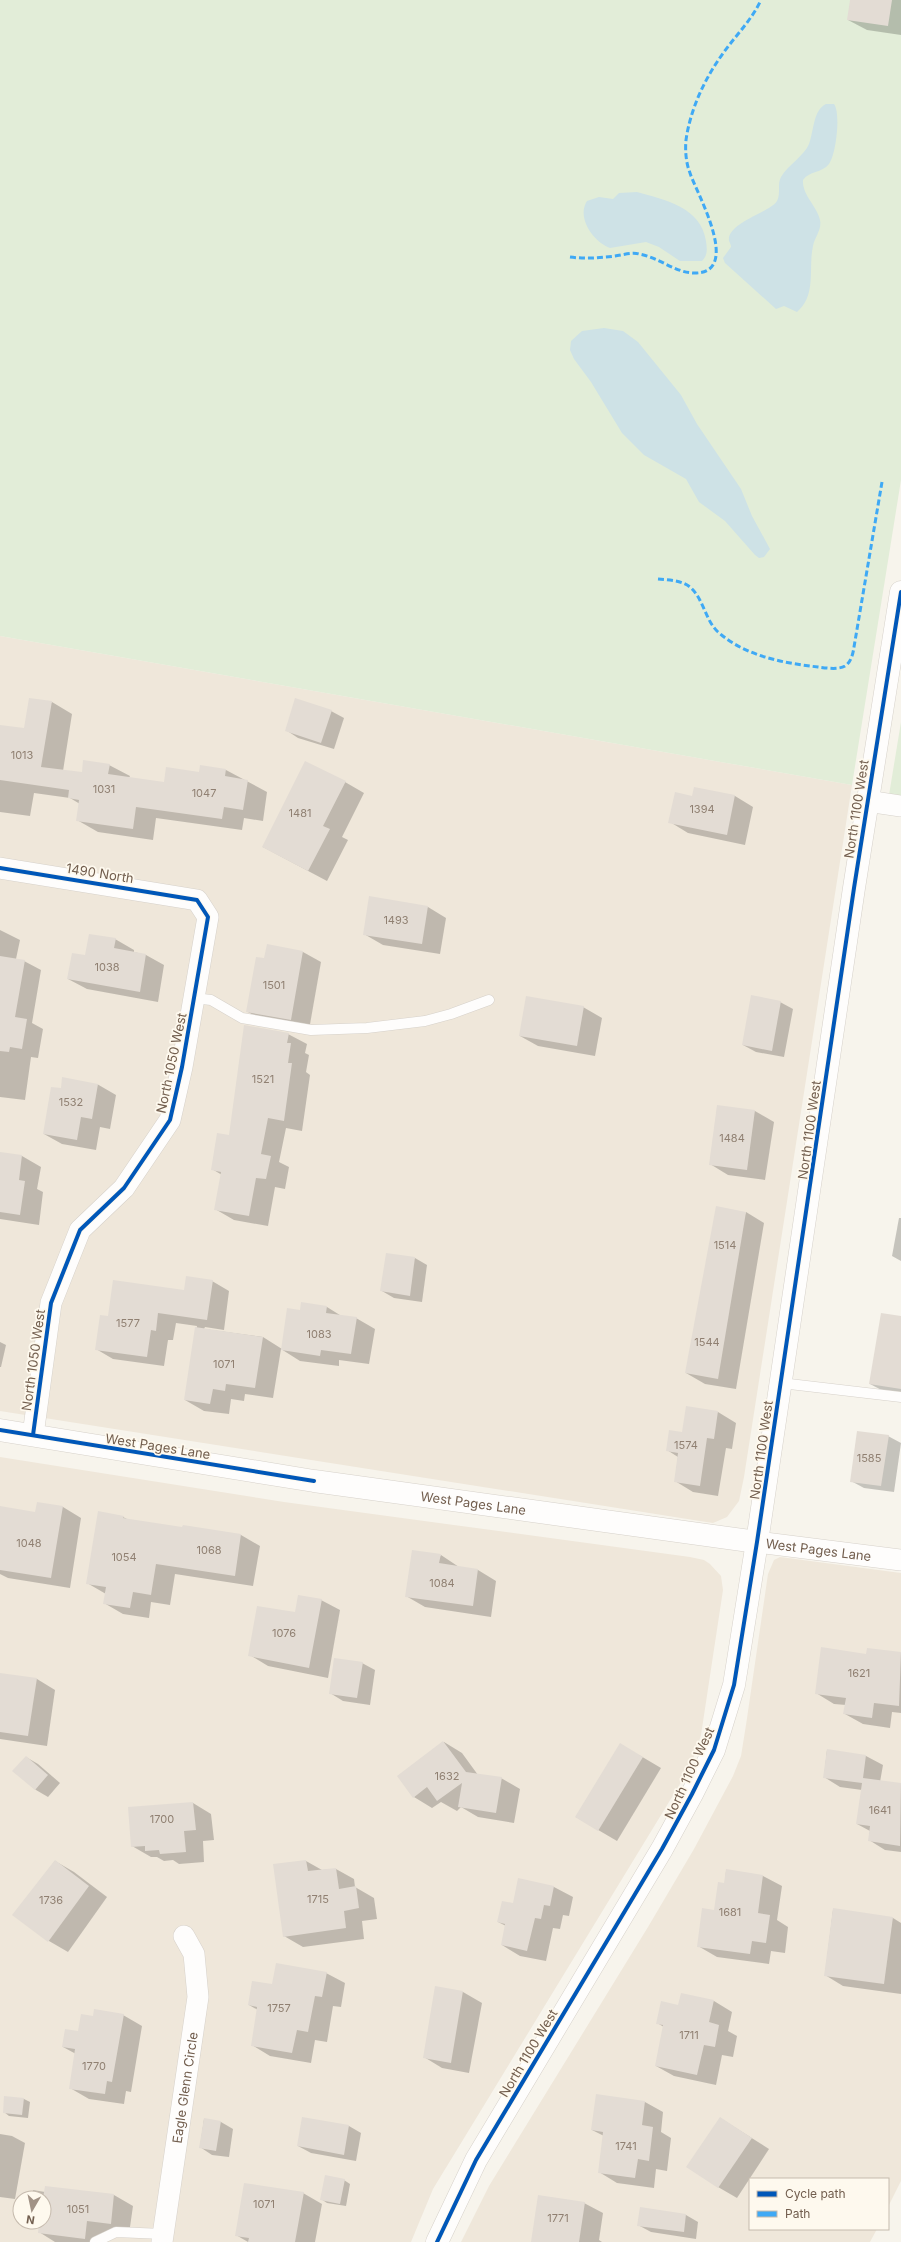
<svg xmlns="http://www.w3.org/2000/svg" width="901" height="2242" font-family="Inter,sans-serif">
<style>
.residential{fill:#efe7da;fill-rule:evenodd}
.green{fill:#e2edd8}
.water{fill:#cee2e6}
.shadow{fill:#0003}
.building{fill:#e3dcd4}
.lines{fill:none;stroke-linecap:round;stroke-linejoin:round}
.service-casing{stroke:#d6d1ca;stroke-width:11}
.minor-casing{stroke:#d6d1ca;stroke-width:22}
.tertiary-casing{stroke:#d6d1ca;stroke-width:23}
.service{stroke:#fefdfc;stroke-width:10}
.minor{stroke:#fefdfc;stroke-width:21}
.tertiary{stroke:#fefdfc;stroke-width:22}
.quiet{stroke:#3fa9f5;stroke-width:3;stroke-dasharray:6 3;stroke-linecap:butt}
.cycleway-casing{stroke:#fef9ee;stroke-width:6}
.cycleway{stroke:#0057b8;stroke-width:4}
.labels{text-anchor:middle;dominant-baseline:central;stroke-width:3.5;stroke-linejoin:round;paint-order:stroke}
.number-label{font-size:11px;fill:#908072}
.street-label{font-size:13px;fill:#725e4e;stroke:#fef9ee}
</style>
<rect width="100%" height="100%" fill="#f7f4ec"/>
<g class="residential">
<polygon points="0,636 852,785 744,1477 739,1501 727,1517 713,1523 700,1521 0,1411"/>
<path d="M0,1457L284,1502L690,1557L704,1560L710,1564L721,1576L723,1590L701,1735L695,1754L683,1779L433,2189L411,2242H0ZM20,2198H44V2222H20Z"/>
<polygon points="780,1557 901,1573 901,2181 888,2207 888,2179 750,2179 750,2229 877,2229 870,2242 461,2242 489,2186 648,1927 694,1849 733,1776 741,1756 746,1725 768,1574 774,1560"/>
</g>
<g class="green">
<polygon points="0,0 901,0 901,480 852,785 0,636"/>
<polygon points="901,722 901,796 889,795"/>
</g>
<g class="water">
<path d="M826,104H834C841,113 836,155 829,164C822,173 809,171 803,180C802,195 817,206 820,220C822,230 815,236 813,246C808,268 817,295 797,312L784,306L776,309L725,263L723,258L731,247C731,245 730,243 729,241C726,223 771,212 777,201C781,193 777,184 781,177C788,165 805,155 809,144C814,131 813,110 826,104Z"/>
<path d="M637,192C665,200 701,207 706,241C707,249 708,255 702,261H680L659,247L646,242L610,248C594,242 576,218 587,201L599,197L613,199L619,193Z"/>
<polygon points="604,328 623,331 638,342 681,395 697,424 741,489 752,516 770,549 764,557 759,558 755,555 725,521 699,502 686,479 644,455 622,433 591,382 574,359 570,350 571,341 582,331"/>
</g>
<g class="shadow">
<polygon points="851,0 901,0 901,35 867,30 848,20"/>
<polygon points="52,702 72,714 63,771 82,773 109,765 130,776 129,778 165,784 199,773 226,770 267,792 263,821 244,818 242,830 156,818 153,840 98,832 77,820 80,804 70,798 34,793 30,816 0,812 0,726 25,730"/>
<polygon points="331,711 344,718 334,749 298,738 286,730"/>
<polygon points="345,782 364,793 342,837 348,840 327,881 263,847"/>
<polygon points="695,788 735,796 753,807 745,845 688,833 670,822 693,797"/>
<polygon points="428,907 446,918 440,954 383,945 364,934"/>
<polygon points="0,930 20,940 16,959 24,961 41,970 32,1023 43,1029 38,1058 31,1057 25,1100 0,1097"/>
<polygon points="115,939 134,950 134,952 146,955 164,965 158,1002 87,989 68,979 86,956"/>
<polygon points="303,952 321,962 309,1030 266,1022 248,1012 265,959"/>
<polygon points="780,1002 793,1009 784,1057 756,1052 743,1045"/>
<polygon points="583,1007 602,1018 595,1056 538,1046 520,1036"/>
<polygon points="288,1034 307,1044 305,1053 309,1055 306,1072 310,1075 302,1131 286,1128 279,1162 289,1167 285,1189 275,1187 268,1226 234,1220 215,1209 222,1175 212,1169"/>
<polygon points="97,1084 116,1095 110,1129 100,1127 96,1150 62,1144 44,1134 62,1089"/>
<polygon points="718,1106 755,1111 774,1122 765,1180 728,1175 710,1164"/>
<polygon points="0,1153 22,1156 41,1167 37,1189 43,1192 39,1225 0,1219"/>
<polygon points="746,1212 764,1223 736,1389 705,1384 686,1373"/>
<polygon points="899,1218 901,1218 901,1261 892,1256"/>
<polygon points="415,1258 427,1265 422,1302 394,1298 382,1291"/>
<polygon points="212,1281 229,1291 224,1330 205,1327 204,1329 263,1337 282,1349 300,1311 327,1307 343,1317 356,1318 375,1329 369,1364 339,1360 339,1366 300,1361 281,1349 273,1398 245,1394 244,1401 231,1399 229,1414 204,1411 185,1400 197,1326 176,1323 173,1340 168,1340 164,1366 113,1359 96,1349 108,1317"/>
<polygon points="901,1317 901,1396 889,1394 870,1384"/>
<polygon points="0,1342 6,1345 1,1367 0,1367"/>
<polygon points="718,1412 736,1423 732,1449 726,1448 718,1496 693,1492 675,1481 678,1457 667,1450 683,1433"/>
<polygon points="888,1436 901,1443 894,1492 864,1488 851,1481"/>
<polygon points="38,1503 63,1507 81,1518 70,1588 8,1578 0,1574 0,1507 36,1513"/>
<polygon points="123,1517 129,1520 183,1528 183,1526 241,1535 260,1546 253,1586 175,1574 170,1605 151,1602 149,1618 123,1614 104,1603 106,1594 87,1583"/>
<polygon points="441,1555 459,1567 478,1570 496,1581 491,1617 425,1607 406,1596"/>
<polygon points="321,1600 340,1610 328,1678 268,1666 250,1655 295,1613"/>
<polygon points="868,1649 901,1653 901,1713 892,1712 890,1728 863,1724 845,1714 846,1705 834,1704 816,1693 867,1655"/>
<polygon points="362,1663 375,1670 370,1705 343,1701 330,1693"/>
<polygon points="0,1674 37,1679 55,1690 47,1746 0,1739"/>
<polygon points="444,1742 462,1753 478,1775 501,1778 520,1789 514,1823 478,1817 461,1807 457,1811 441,1802 432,1808 414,1797"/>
<polygon points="827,1750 866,1756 883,1765 880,1782 901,1784 901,1852 885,1850 869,1840 870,1831 857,1824 862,1790 840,1787 824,1777"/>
<polygon points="639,1755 661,1768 617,1841 576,1817"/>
<polygon points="26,1757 38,1764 60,1783 48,1797 36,1790 14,1771"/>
<polygon points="193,1803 211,1814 214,1840 203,1841 204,1862 179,1864 173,1860 164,1861 157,1857 151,1857 132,1846"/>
<polygon points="55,1861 74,1872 107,1897 68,1952 49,1941 14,1915"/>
<polygon points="306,1861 322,1870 336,1869 354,1879 355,1887 374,1898 377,1919 362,1921 364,1939 303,1947 284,1936"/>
<polygon points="726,1871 763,1876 782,1886 777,1920 788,1927 785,1953 771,1951 769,1964 717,1957 698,1946 715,1911 725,1884"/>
<polygon points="519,1879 554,1887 573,1897 569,1916 563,1915 560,1929 553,1928 546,1961 520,1956 502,1945 506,1926 498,1922 514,1904"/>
<polygon points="833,1910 893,1918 901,1923 901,1994 843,1986 825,1975"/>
<polygon points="326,1973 345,1983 341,2007 333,2006 327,2042 315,2040 311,2063 270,2056 252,2045 258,2010 249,2005"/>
<polygon points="436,1987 463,1992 482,2003 469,2073 442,2068 424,2057"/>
<polygon points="714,2001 732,2012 728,2031 737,2036 733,2057 722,2055 716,2085 674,2076 656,2066 664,2027 657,2023 679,2007"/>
<polygon points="123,2015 142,2026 131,2092 126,2091 124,2104 89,2099 70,2088 76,2054 63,2047 94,2018"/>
<polygon points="5,2097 24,2099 30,2102 28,2118 9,2116 4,2112"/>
<polygon points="645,2102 663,2112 661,2132 671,2138 667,2171 656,2169 654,2188 617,2183 599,2172 604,2136 592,2130"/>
<polygon points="720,2118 769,2149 737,2198 718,2187"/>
<polygon points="204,2119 221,2122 233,2129 229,2157 212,2155 200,2147"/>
<polygon points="349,2126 361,2133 356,2161 311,2153 298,2146"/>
<polygon points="0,2134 12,2136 25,2143 15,2199 0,2197"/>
<polygon points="344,2180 350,2184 346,2206 327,2203 321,2199"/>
<polygon points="45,2187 114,2195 133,2206 129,2234 106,2231 104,2242 55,2242 39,2232 40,2225 35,2222 44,2222 44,2198 32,2198 33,2190 45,2192"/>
<polygon points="303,2193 322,2204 315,2242 248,2242 236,2235"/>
<polygon points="584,2203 603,2213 599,2240 602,2242 532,2242"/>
<polygon points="686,2215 698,2222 696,2239 651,2232 638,2225"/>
</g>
<g class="building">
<polygon points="850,0 892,0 888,26 847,20"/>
<polygon points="29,698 52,701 41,767 82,772 83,760 110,764 108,774 164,782 166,767 199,772 200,765 226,769 225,776 248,780 243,810 224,807 222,819 136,807 133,829 76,821 79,800 68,798 69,790 0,780 0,725 24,728"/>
<polygon points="295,698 332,710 321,743 285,731"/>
<polygon points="305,761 346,781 323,826 330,829 308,871 262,847"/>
<polygon points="694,787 735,795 727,835 668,823 675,792 692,796"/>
<polygon points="369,896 428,906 422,944 363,935"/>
<polygon points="89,934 116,938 114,948 146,954 140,992 67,979 72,953 85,955"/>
<polygon points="267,944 303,951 291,1020 246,1012 256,957 264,958"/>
<polygon points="0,956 25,960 15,1017 27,1019 22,1049 10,1047 9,1052 0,1051"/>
<polygon points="751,995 781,1001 772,1051 742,1045"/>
<polygon points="526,996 584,1006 577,1046 519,1036"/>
<polygon points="244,1025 289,1033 287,1043 291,1043 288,1063 292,1063 284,1121 268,1118 261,1154 271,1156 266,1179 256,1178 249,1216 214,1210 221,1172 211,1170 217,1133 229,1135"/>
<polygon points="62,1077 98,1084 92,1119 81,1117 77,1140 43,1134 51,1087 61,1088"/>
<polygon points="717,1105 755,1110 747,1170 709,1165"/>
<polygon points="0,1152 22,1155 19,1180 25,1181 20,1215 0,1212"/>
<polygon points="716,1206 746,1212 718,1379 685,1373"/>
<polygon points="386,1253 415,1257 410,1296 380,1291"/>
<polygon points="186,1276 213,1280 207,1320 158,1313 156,1331 151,1330 147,1357 95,1350 100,1315 108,1316 113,1280 184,1290"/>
<polygon points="301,1302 327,1306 326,1313 357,1317 351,1354 321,1350 320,1356 281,1350 287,1308 300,1310"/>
<polygon points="881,1313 901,1316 901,1389 869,1384"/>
<polygon points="195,1327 263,1337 255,1388 226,1384 225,1391 213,1389 210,1404 184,1400"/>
<polygon points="686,1406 718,1411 714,1439 707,1438 700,1486 674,1482 678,1453 666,1451 669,1430 682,1432"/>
<polygon points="857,1431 889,1435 881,1486 850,1482"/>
<polygon points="37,1502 63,1506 51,1578 0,1570 0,1506 35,1512"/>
<polygon points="98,1511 124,1516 123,1518 182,1527 183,1525 241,1534 235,1576 156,1564 151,1595 133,1592 130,1608 103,1604 106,1587 86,1584"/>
<polygon points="412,1550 441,1554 439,1563 478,1569 473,1606 405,1597"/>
<polygon points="298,1595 322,1599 309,1668 248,1656 257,1606 295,1612"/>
<polygon points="821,1647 866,1654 867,1648 901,1652 899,1706 874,1703 872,1718 843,1714 846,1698 815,1694"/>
<polygon points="334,1658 363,1662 357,1698 329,1694"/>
<polygon points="0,1673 37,1678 28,1736 0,1732"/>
<polygon points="443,1741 466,1772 502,1777 496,1813 458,1807 462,1783 437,1801 427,1787 413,1798 397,1776"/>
<polygon points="620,1743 643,1757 598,1831 575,1817"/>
<polygon points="827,1749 866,1755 863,1778 901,1783 900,1846 868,1841 870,1826 856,1824 862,1783 823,1778"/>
<polygon points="26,1756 48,1775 35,1790 12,1771"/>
<polygon points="193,1802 196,1830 184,1831 186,1852 160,1854 159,1850 145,1851 145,1846 131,1847 128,1807"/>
<polygon points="55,1860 89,1886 48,1942 12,1915"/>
<polygon points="306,1860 308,1871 336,1868 339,1889 356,1886 359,1908 344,1911 346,1928 283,1937 273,1864"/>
<polygon points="726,1869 763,1875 758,1913 770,1915 766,1943 752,1941 750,1954 697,1947 702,1908 714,1910 718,1882 724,1883"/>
<polygon points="518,1878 554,1886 550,1906 544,1905 541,1919 535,1918 527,1951 501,1945 505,1924 497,1922 502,1901 513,1903"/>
<polygon points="833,1908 893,1917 884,1984 824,1976"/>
<polygon points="276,1963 327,1972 322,1997 315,1996 308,2032 297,2030 292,2053 251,2046 257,2007 248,2005 252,1981 272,1984"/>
<polygon points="435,1986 463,1991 451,2063 423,2058"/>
<polygon points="681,1993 714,2000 709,2022 719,2025 715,2047 704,2045 697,2075 655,2066 663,2025 656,2024 661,2001 678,2005"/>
<polygon points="94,2009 124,2014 112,2082 107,2081 105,2094 69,2089 75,2049 62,2047 65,2029 78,2031 81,2014 93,2016"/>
<polygon points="596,2094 645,2101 642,2125 653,2127 649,2161 638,2159 635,2178 598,2173 603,2132 591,2130"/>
<polygon points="4,2096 24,2098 22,2115 3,2113"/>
<polygon points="302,2117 349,2125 344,2155 297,2146"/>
<polygon points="720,2117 752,2138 718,2188 686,2167"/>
<polygon points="204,2118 221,2121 216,2151 199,2148"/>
<polygon points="325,2175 345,2179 340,2204 320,2200"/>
<polygon points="244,2183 304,2192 295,2242 248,2242 249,2238 235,2236"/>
<polygon points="45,2186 114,2194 111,2224 87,2221 85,2239 38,2233 39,2222 44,2222 43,2198"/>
<polygon points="538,2195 585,2202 579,2242 531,2242"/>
<polygon points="640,2207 686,2214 684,2232 637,2226"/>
</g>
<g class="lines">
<defs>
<g id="service">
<polyline points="194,998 211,1000 242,1018 311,1030 367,1028 425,1021 451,1014 489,1000"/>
<polyline points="781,1383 901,1397"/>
<polyline points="95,2242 116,2232 163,2234"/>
</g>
<g id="minor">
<polyline points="867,801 901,806"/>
<polyline points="0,868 197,900 208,917 182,1067 170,1120 124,1188 80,1230 51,1303 33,1435"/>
<path id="s1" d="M757,1542L901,1560"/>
<path id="s2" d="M162,2242L198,1997L194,1954L184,1936"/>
</g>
<g id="tertiary">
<path id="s3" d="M0,1430L314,1481L757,1542"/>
<polyline points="437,2242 476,2160 662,1849 692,1794 714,1750 734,1685 757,1542 854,888 901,592"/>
</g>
</defs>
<use href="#service" class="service-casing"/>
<use href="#minor" class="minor-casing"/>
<use href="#tertiary" class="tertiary-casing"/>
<use href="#service" class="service"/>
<use href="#minor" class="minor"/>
<use href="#tertiary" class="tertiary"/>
<g class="quiet">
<path d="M570,257C585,259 600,258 615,256C623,255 632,252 639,254C658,257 674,272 693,273C744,275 696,192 690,173C686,163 685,151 686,140C691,105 708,72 730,44C741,30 753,17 761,0"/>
<path d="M658,579C669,580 681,580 690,587C703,598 705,619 717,631C744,656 783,663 818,667C826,668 838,670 845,666C851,662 853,654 854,647L882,482"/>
</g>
<defs>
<g id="cycleway">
<polyline points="0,868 197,900 208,917 182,1067 170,1120 124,1188 80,1230 51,1303 33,1435"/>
<polyline points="0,1430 314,1481"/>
<polyline points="437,2242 476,2160 662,1849 692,1794 714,1750 734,1685 757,1542 854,888 901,592"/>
</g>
</defs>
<use href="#cycleway" class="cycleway-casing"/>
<use href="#cycleway" class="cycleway"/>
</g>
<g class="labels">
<g class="number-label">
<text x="22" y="755">1013</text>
<text x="104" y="789">1031</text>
<text x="204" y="793">1047</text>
<text x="702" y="809">1394</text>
<text x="300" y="813">1481</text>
<text x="396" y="920">1493</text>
<text x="107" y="967">1038</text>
<text x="274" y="985">1501</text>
<text x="263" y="1079">1521</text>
<text x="71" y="1102">1532</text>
<text x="732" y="1138">1484</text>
<text x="725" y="1245">1514</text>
<text x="128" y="1323">1577</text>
<text x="319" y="1334">1083</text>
<text x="707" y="1342">1544</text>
<text x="224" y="1364">1071</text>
<text x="686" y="1445">1574</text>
<text x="869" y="1458">1585</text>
<text x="29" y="1543">1048</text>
<text x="209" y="1550">1068</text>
<text x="124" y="1557">1054</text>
<text x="442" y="1583">1084</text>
<text x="284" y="1633">1076</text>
<text x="859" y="1673">1621</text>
<text x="447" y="1776">1632</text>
<text x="880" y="1810">1641</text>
<text x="162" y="1819">1700</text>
<text x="318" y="1899">1715</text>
<text x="51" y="1900">1736</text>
<text x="730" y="1912">1681</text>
<text x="279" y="2008">1757</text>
<text x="689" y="2035">1711</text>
<text x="94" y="2066">1770</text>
<text x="626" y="2146">1741</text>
<text x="264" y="2204">1071</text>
<text x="78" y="2209">1051</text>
<text x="558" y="2218">1771</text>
</g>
<g class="street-label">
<text transform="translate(856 809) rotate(-81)">North 1100 West</text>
<text transform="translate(100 873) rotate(9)">1490 North</text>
<text transform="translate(171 1063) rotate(-78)">North 1050 West</text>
<text transform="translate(809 1130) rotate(-82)">North 1100 West</text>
<text transform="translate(33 1360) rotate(-82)">North 1050 West</text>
<text transform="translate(158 1446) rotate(9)">West Pages Lane</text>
<text transform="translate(761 1450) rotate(-82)">North 1100 West</text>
<text stroke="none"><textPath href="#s3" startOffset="479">West Pages Lane</textPath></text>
<text stroke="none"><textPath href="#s1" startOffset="62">West Pages Lane</textPath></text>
<text transform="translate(689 1773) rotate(-65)">North 1100 West</text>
<text transform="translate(528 2053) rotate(-59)">North 1100 West</text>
<text stroke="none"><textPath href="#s2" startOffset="156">Eagle Glenn Circle</textPath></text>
</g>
</g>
<rect x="749" y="2178" width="140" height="52" fill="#fef9ee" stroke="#c6bbae"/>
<rect x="757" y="2191" width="20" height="6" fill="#0057b8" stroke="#c6bbae"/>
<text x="785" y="2198" font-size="12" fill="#725e4e">Cycle path</text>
<rect x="757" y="2211" width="20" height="6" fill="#3fa9f5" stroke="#c6bbae"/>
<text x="785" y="2218" font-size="12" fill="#725e4e">Path</text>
<g transform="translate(32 2210) rotate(189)"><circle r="19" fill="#fef9ee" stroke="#c6bbae"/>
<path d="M0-3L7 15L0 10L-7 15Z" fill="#a19285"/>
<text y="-6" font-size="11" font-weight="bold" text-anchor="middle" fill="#725e4e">N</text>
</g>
</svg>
